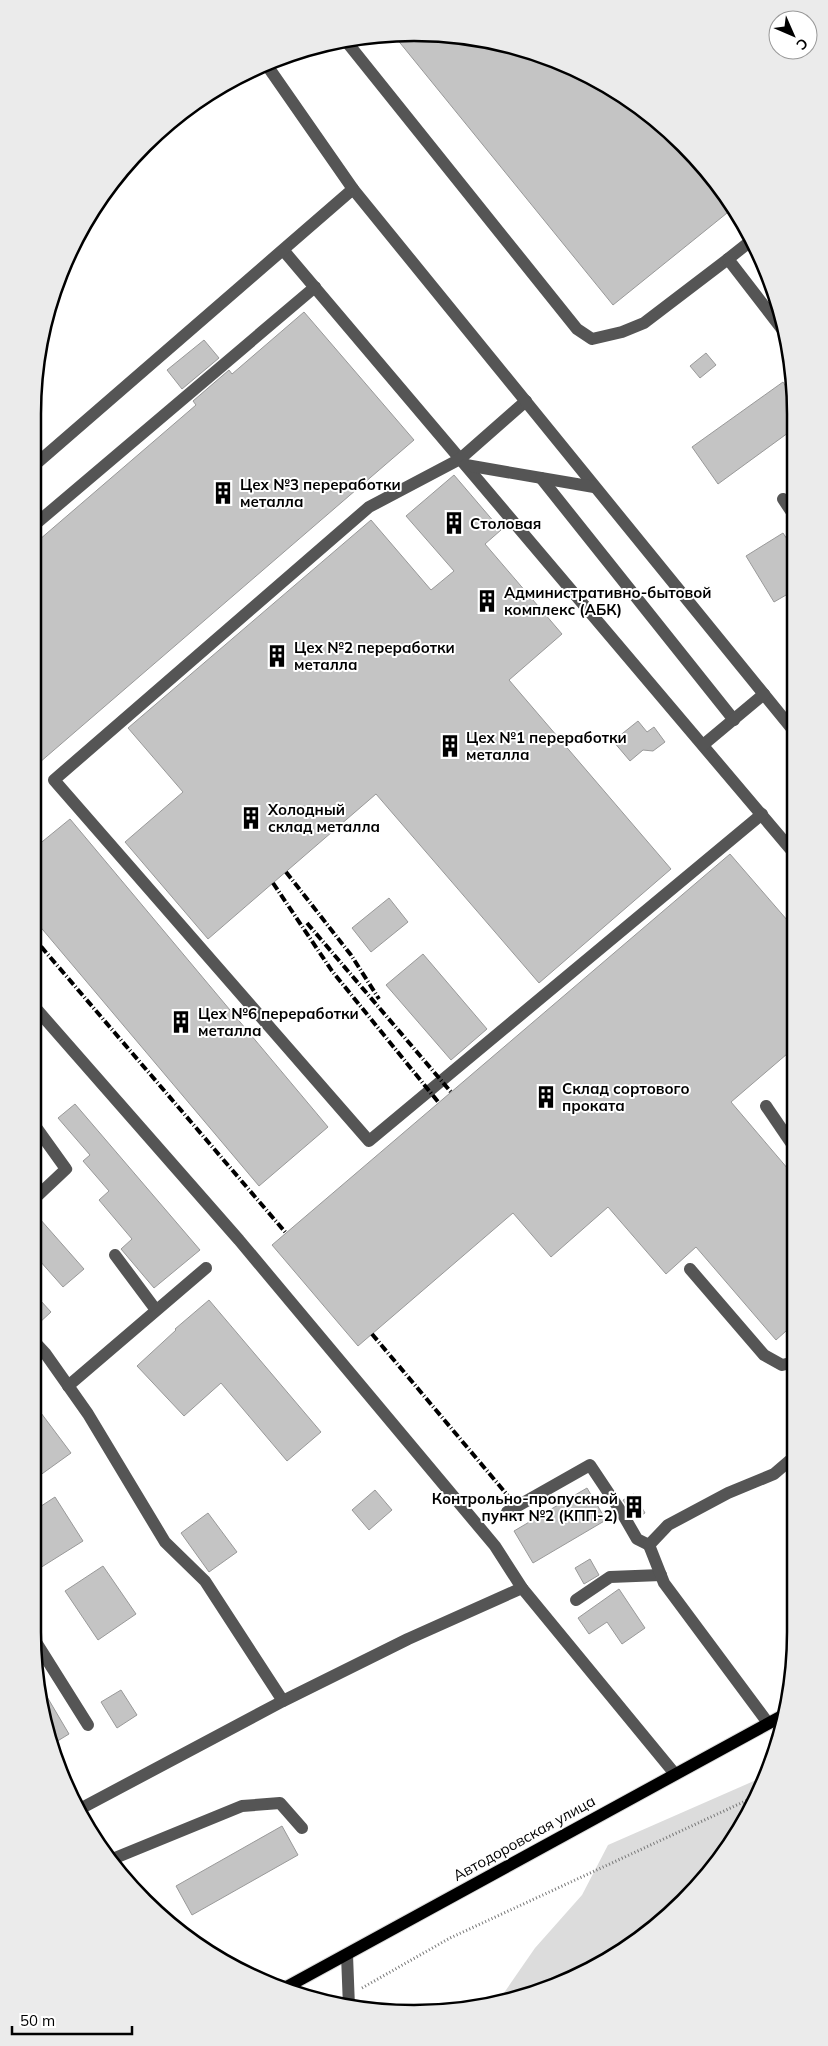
<svg xmlns="http://www.w3.org/2000/svg" width="828" height="2046" font-family="Mulish,sans-serif">
<style>
.green{fill:#dcdcdc}
.building{fill:#c4c4c4;stroke:#999}
.lines{fill:none;stroke-linecap:round;stroke-linejoin:round}
.major-casing{stroke:#dbdbdb;stroke-width:14}
.path{stroke:#777;stroke-width:3;stroke-dasharray:1 2.5;stroke-linecap:butt}
.minor{stroke:#555;stroke-width:12}
.major{stroke:#000;stroke-width:12}
.rail{stroke:#000;stroke-width:4;stroke-dasharray:8 2.5 1 2.5;stroke-linecap:butt}
.labels{text-anchor:middle;dominant-baseline:central;stroke-width:4;stroke-linejoin:round;paint-order:stroke}
.poi-label{font-size:15px;font-weight:bold;fill:#000;stroke:#fff;text-anchor:start}
.street-label{font-size:15px;fill:#000;stroke:#fff}
.rim{fill:none;stroke:#000;stroke-width:2.5}
</style>
<rect width="100%" height="100%" fill="#fff"/>
<polygon class="green" points="763,1777 716,1864 666,1919 605,1962 497,2003 535,1948 582,1895 608,1845"/>
<g class="building">
<polygon points="392,33 464,36 536,53 626,97 701,163 732,209 613,305"/>
<polygon points="304,312 414,440 32,769 32,546 196,405 193,401 229,370 232,374"/>
<polygon points="204,340 219,358 182,389 167,370"/>
<polygon points="706,353 716,365 700,378 690,366"/>
<polygon points="783,382 792,396 792,430 718,484 692,447"/>
<polygon points="454,475 501,530 485,544 562,634 509,680 671,869 539,983 376,794 208,939 125,842 183,792 128,728 371,520 431,590 454,571 406,516"/>
<polygon points="783,533 793,548 793,591 774,602 746,556"/>
<polygon points="638,721 647,732 654,727 665,742 653,751 643,750 630,761 613,741"/>
<polygon points="70,819 328,1127 259,1186 32,917 32,850"/>
<polygon points="730,854 794,928 794,1048 731,1102 794,1176 795,1323 776,1340 696,1247 666,1274 608,1207 551,1257 513,1213 358,1346 272,1245"/>
<polygon points="389,898 408,922 371,952 352,928"/>
<polygon points="423,954 487,1029 451,1060 386,985"/>
<polygon points="75,1104 200,1250 154,1288 121,1249 132,1239 99,1200 109,1191 83,1161 90,1155 58,1118"/>
<polygon points="32,1210 84,1269 63,1287 32,1252"/>
<polygon points="40,1300 51,1312 38,1324 32,1318 32,1306"/>
<polygon points="209,1300 321,1432 287,1461 221,1383 184,1416 137,1366 176,1330 175,1329"/>
<polygon points="32,1401 71,1453 32,1481"/>
<polygon points="587,1488 606,1520 533,1563 514,1531"/>
<polygon points="375,1490 392,1510 369,1530 352,1510"/>
<polygon points="634,1494 645,1513 635,1519 623,1500"/>
<polygon points="55,1497 83,1541 32,1573 32,1512"/>
<polygon points="208,1513 237,1552 209,1572 181,1533"/>
<polygon points="590,1559 599,1575 584,1584 575,1568"/>
<polygon points="103,1566 136,1614 98,1640 65,1591"/>
<polygon points="619,1589 645,1628 622,1644 607,1622 589,1634 578,1618"/>
<polygon points="43,1690 69,1734 51,1745 42,1691"/>
<polygon points="121,1690 137,1715 117,1728 101,1702"/>
<polygon points="282,1826 298,1855 192,1915 176,1886"/>
</g>
<g class="lines">
<defs>
<polyline id="major" points="283,1989 782,1716"/>
</defs>
<use href="#major" class="major-casing"/>
<polyline class="path" points="362,1988 450,1938 752,1798"/>
<g class="minor">
<polyline points="346,41 577,329 592,339 622,332 644,323 728,259"/>
<polyline points="266,64 353,189"/>
<polyline points="752,240 728,259 782,329"/>
<polyline points="284,251 793,852"/>
<polyline points="526,401 460,459 369,507 54,780 369,1141 762,814"/>
<polyline points="37,463 353,189 793,730"/>
<polyline points="466,465 594,487"/>
<polyline points="541,478 734,720"/>
<polyline points="783,499 793,514"/>
<polyline points="32,527 315,287"/>
<polyline points="703,745 764,694"/>
<polyline points="32,1004 239,1240 495,1546 522,1588 675,1774"/>
<polyline points="766,1106 794,1147"/>
<polyline points="32,1201 66,1169 33,1123"/>
<polyline points="115,1255 156,1310"/>
<polyline points="690,1269 764,1355 782,1365 795,1362"/>
<polyline points="32,1339 45,1353 88,1414 165,1542 205,1581 283,1701"/>
<polyline points="68,1386 206,1268"/>
<polyline points="507,1512 590,1465 622,1513 637,1539 649,1545"/>
<polyline points="576,1600 610,1577 661,1575"/>
<polyline points="34,1639 88,1725"/>
<polyline points="768,1723 664,1583 649,1545 668,1525 728,1493 774,1474 795,1456"/>
<polyline points="78,1810 283,1701 408,1639 522,1588"/>
<polyline points="110,1860 242,1806 280,1803 302,1828"/>
<polyline points="347,1955 349,2007"/>
</g>
<use href="#major" class="major"/>
<g class="rail">
<polyline points="286,872 351,955 379,999"/>
<polyline points="273,883 332,971 439,1103"/>
<polyline points="307,923 451,1092"/>
<polyline points="32,936 286,1233"/>
<polyline points="372,1334 509,1497"/>
</g>
</g>
<defs>
<symbol id="building-bare" viewBox="-9 -9 18 18"><path d="M-4-6H4V6H1V3H-1V6H-4ZM-2.5-4.3h1.7v1.8h-1.7ZM.8-4.3h1.7v1.8H.8ZM-2.5-1h1.7V.8h-1.7ZM.8-1h1.7V.8H.8Z" fill="#000" stroke="#fff" stroke-width="2.5" paint-order="stroke"/></symbol>
</defs>
<g fill-rule="evenodd">
<use href="#building-bare" x="207" y="477" width="32" height="32"/>
<use href="#building-bare" x="438" y="507" width="32" height="32"/>
<use href="#building-bare" x="471" y="585" width="32" height="32"/>
<use href="#building-bare" x="261" y="640" width="32" height="32"/>
<use href="#building-bare" x="434" y="730" width="32" height="32"/>
<use href="#building-bare" x="235" y="802" width="32" height="32"/>
<use href="#building-bare" x="165" y="1006" width="32" height="32"/>
<use href="#building-bare" x="530" y="1081" width="32" height="32"/>
<use href="#building-bare" x="618" y="1491" width="32" height="32"/>
</g>
<g class="labels">
<g class="poi-label">
<text x="240" y="484">Цех №3 переработки<tspan x="240" dy="17">металла</tspan></text>
<text x="470" y="523">Столовая</text>
<text x="504" y="592">Административно-бытовой<tspan x="504" dy="17">комплекс (АБК)</tspan></text>
<text x="294" y="647">Цех №2 переработки<tspan x="294" dy="17">металла</tspan></text>
<text x="466" y="737">Цех №1 переработки<tspan x="466" dy="17">металла</tspan></text>
<text x="268" y="809">Холодный<tspan x="268" dy="17">склад металла</tspan></text>
<text x="198" y="1013">Цех №6 переработки<tspan x="198" dy="17">металла</tspan></text>
<text x="562" y="1088">Склад сортового<tspan x="562" dy="17">проката</tspan></text>
<text x="618" y="1498" text-anchor="end">Контрольно-пропускной<tspan x="618" dy="17">пункт №2 (КПП-2)</tspan></text>
</g>
<g class="street-label">
<text transform="translate(524 1838) rotate(-29)">Автодоровская улица</text>
</g>
</g>
<path d="M0 0H828V2046H0ZM414 41H414A373 373 0 0 1 787 414V1632A373 373 0 0 1 414 2005H414A373 373 0 0 1 41 1632V414A373 373 0 0 1 414 41Z" fill="#ebebeb" fill-rule="evenodd"/>
<path class="rim" d="M414 41H414A373 373 0 0 1 787 414V1632A373 373 0 0 1 414 2005H414A373 373 0 0 1 41 1632V414A373 373 0 0 1 414 41Z"/>
<g transform="translate(793 35) rotate(135)"><circle r="24" fill="#ffffff" stroke="#999999"/>
<path d="M0-4L9 19L0 12L-9 19Z" fill="#000000"/>
<text y="-8" font-size="14" font-weight="bold" text-anchor="middle" fill="#000000">С</text>
</g>
<path d="M12 2026v8h120v-8" fill="none" stroke="#000000" stroke-width="2.5"/>
<text x="20" y="2026" font-size="15" fill="#000000" stroke="#ffffff" stroke-width="4" paint-order="stroke">50 m</text>
</svg>
